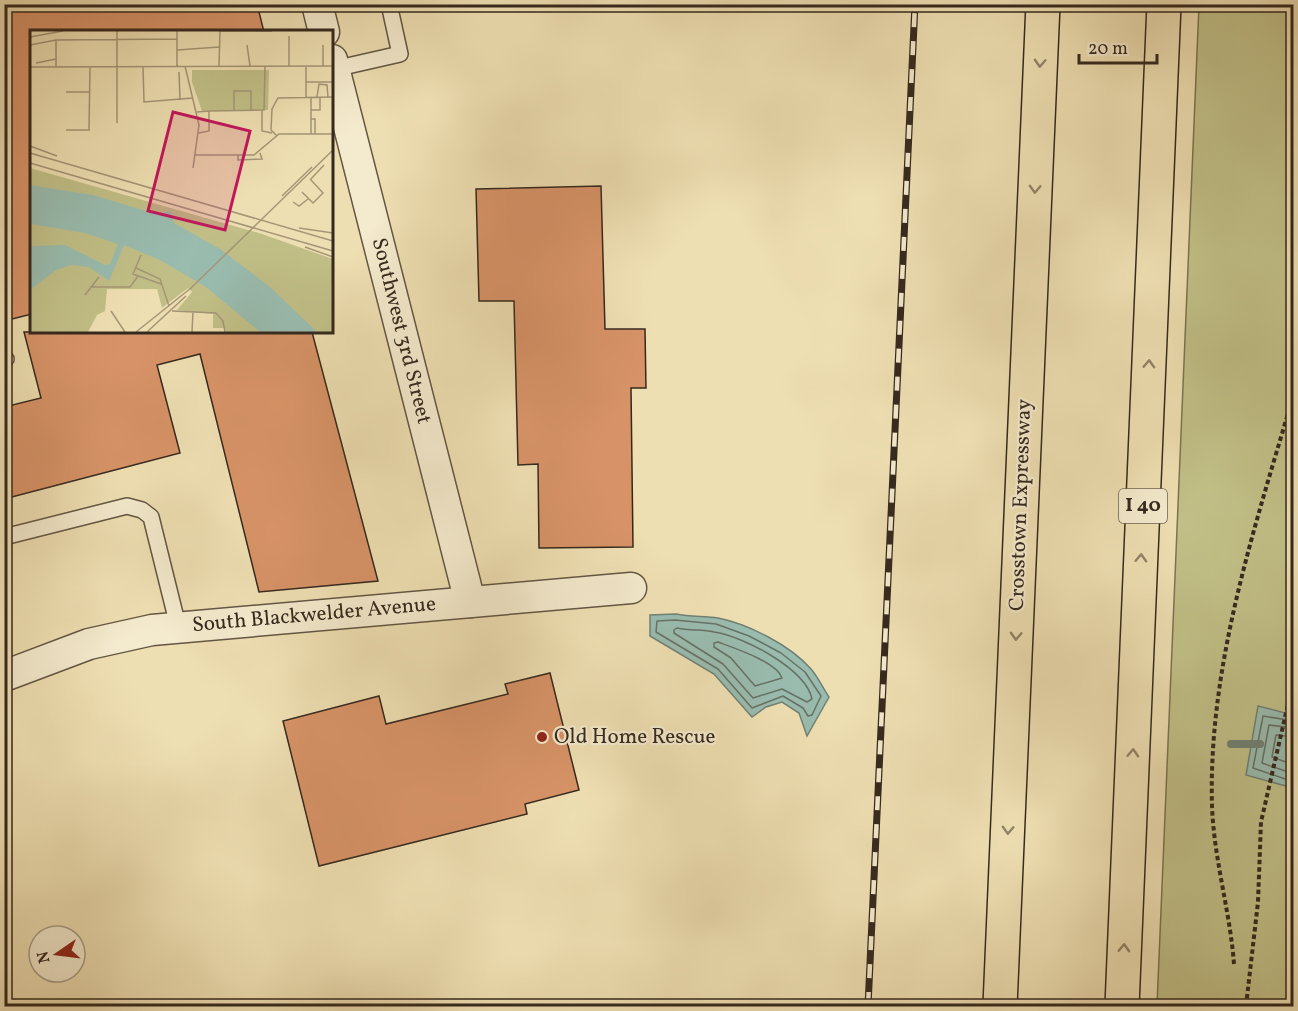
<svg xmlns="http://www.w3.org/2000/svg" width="1298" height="1011" font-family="Vollkorn,serif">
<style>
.green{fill:#c1bf87;stroke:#7b7452;stroke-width:1.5}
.water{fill:#99bcaf;stroke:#718175;stroke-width:1.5}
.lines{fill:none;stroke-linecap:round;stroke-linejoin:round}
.shore{stroke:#677266;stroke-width:1.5}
.stream{stroke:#718175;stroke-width:8}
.building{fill:#d79367;stroke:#35291e;stroke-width:1.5}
.lane-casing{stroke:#635643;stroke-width:18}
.street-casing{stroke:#635643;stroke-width:33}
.highway-casing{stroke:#35291e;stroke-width:36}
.path{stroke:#35291e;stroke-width:4;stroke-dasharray:4.5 3;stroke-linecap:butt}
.lane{stroke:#f4eacd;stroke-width:15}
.street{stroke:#f4eacd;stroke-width:30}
.highway{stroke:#eedfb2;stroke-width:33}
.rail-casing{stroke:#35291e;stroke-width:7}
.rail{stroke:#f4eacd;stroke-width:4.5;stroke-dasharray:14;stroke-linecap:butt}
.oneway{stroke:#928468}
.poi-dot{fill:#8f2418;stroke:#f4eacd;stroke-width:2}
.labels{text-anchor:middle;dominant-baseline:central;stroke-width:4.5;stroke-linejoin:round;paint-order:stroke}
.shield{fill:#f4eacd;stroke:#6e6352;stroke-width:1.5}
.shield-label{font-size:20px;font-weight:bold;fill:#35291e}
.street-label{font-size:21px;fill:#35291e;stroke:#f4eacd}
.poi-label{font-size:21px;fill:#35291e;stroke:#f4eacd;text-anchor:start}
.inset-river{fill:none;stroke:#99bcaf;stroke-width:3}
.inset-road{fill:none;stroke:#a49677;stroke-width:1.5}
.view{fill:#c2185b;fill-opacity:0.15;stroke:#c2185b;stroke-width:3}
.inset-edge{fill:none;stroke:#35291e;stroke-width:3}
</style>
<rect width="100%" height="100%" fill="#eedfb2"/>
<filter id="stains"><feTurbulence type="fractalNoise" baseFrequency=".00333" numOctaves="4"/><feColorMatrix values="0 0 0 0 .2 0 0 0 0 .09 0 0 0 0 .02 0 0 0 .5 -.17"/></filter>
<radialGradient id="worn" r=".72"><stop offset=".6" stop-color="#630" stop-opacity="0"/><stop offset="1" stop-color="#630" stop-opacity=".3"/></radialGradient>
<polygon class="green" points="1199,5 1293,5 1293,1006 1157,1006"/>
<g class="water">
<path d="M676,614C690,617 704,616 718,618C748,624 790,645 811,669C818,677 823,688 829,697L807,736L799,713L782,702L766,707L752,717L714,674L650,636V615Z"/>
<polygon points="1258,706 1293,715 1293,788 1246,775"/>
</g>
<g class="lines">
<g class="shore">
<polygon points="675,620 716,624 749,636 781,653 805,672 821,696 812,715 808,716 803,708 783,696 752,708 718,669 656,632 657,621"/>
<path d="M677,628C690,631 702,629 714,632C743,636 806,669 812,699L807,702L782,689L753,698L723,664L674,633V630Z"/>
<path d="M718,642C734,648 777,662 782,678L755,686L731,658L714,647V643Z"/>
<polyline points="1294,721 1263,716 1253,768 1294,782"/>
<polyline points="1294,728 1269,725 1262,763 1294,774"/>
<polyline points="1294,737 1276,735 1272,757 1294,765"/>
</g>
<polyline class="stream" points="1231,744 1260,744"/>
</g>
<g class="building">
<polygon points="4,4 257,4 264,32 32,32 32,314 4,321"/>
<polygon points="601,186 605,329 645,329 646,388 631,388 633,547 539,548 538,464 518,465 514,301 479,301 476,189"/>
<polygon points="24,332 312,332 378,581 259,592 200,354 157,365 180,453 4,499 4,407 41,398"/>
<polygon points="550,673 579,790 525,804 527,814 319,866 283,721 379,696 386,724 508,694 505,684"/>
</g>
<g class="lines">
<defs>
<g id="lane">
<polyline points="334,69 400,54 389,4"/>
<polyline points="4,359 6,359"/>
<polyline points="4,537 127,506 142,510 151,517 178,626"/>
</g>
<g id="street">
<polyline points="317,4 324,32"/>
<polyline points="332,60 470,602"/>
<polyline points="4,676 89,644 152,630 631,588"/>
</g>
<g id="highway">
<polyline points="1000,1006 1043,4"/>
<polyline points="1122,1006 1164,4"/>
</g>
</defs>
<use href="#lane" class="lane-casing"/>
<use href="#street" class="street-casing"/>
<use href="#highway" class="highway-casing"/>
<g class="path">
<path d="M1234,964C1230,911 1214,860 1212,806C1208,665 1255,527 1294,393"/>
<polyline points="1246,1006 1258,902 1261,822 1294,678"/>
</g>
<use href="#lane" class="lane"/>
<use href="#street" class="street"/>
<use href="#highway" class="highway"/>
<defs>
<polyline id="rail" points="868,1006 915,4"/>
</defs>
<use href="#rail" class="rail-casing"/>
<use href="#rail" class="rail"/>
</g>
<defs><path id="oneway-chevron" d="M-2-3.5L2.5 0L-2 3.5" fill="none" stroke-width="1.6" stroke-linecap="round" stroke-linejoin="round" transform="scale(1.5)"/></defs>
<g class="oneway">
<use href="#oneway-chevron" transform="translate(1040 63) rotate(93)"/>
<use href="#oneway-chevron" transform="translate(1035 189) rotate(92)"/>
<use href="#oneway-chevron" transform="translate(1149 364) rotate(-88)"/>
<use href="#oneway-chevron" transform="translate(1141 558) rotate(-88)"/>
<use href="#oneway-chevron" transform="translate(1016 636) rotate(92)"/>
<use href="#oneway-chevron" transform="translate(1133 753) rotate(-87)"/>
<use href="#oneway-chevron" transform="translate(1008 830) rotate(92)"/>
<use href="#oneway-chevron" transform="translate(1124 948) rotate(-88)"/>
</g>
<circle class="poi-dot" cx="542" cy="737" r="6"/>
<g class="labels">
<rect class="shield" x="1119" y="489" width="48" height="34" rx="4.5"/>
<g class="shield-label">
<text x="1143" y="506">I 40</text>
</g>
<g class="street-label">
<text transform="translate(401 331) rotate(76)">Southwest 3rd Street</text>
<text transform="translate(1021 505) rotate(-88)">Crosstown Expressway</text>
<text transform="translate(314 615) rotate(-5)">South Blackwelder Avenue</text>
</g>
<g class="poi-label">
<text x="554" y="737">Old Home Rescue</text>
</g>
</g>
<g transform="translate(30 30)">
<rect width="303" height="303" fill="#eedfb2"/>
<path d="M162,40H239L238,80L172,81L162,52ZM0,138L229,203L303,229V302H196L195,298H183V284L147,280L162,262L158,258L132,278L127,259H77L75,281L67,285L58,302H0Z" fill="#c1bf87"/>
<path d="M0,155L63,165L129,185L137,181L142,183L144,193L190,219L240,257L287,302H230L176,257L130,230L94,215L79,251L59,237L42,235L26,240L0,260V216L35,215L75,235L80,234L88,214L55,203L0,194Z" fill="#99bcaf"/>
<path class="inset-river" d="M0,174L70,186L156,217L183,233M187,236L247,277L271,302"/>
<path class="inset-road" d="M147,1V37M259,6V36M0,7L33,1M26,10V37M0,15L26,10L147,9M217,15L220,36M293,15V36M147,20L189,17M6,33L26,29M155,36L169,95L163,138M189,36L190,1H242M0,37L303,36M113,37L114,72L163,68M149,42L150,70M276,52H303M36,62H60M276,67V36M287,67L289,54L297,55L298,67M281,80H290V67M179,81L234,80L235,36M204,81V61H221V81M232,81V101L242,103M167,82L179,81V101L169,103M281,89H285V104M87,93V1M36,100H59L60,37M281,104V67M247,106L241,100L242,79L248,68L303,67M0,116L27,126M0,123L303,211M165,125H224L249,104H303M208,125V130L232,129L230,123M0,133L303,221M280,150L294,135M272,162L283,173L293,163L281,150M252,166L282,137M263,172L269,176L278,169M269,198L303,203M275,217L303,227M111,225L103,244L131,254M106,238L130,249L139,276M60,257H100L108,246M55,265L69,247M81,281L95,302M142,281L186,283L193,291L195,302M106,302L161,258L303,120M117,302L156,266M162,302L163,281"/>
<path class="view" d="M143,82L220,101L195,200L118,181Z"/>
<rect width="303" height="303" class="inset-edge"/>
</g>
<rect width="1298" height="1011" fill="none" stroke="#eedfb2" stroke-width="24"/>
<rect x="6" y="6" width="1286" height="999" fill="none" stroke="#35291e" stroke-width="3"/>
<rect x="12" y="12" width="1274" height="987" fill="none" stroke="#35291e" stroke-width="1.5"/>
<g transform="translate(57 954) rotate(256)"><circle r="28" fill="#f4eacd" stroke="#a89d87" stroke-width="1.5"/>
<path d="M0-4.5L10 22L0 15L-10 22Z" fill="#8f2418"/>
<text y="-9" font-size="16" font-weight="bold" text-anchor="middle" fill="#35291e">N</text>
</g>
<path d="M1079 54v9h78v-9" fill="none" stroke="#35291e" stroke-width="3"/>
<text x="1088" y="54" font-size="18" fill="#35291e" stroke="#f4eacd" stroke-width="4.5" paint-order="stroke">20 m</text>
<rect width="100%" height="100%" filter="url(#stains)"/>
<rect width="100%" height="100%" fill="url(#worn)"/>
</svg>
